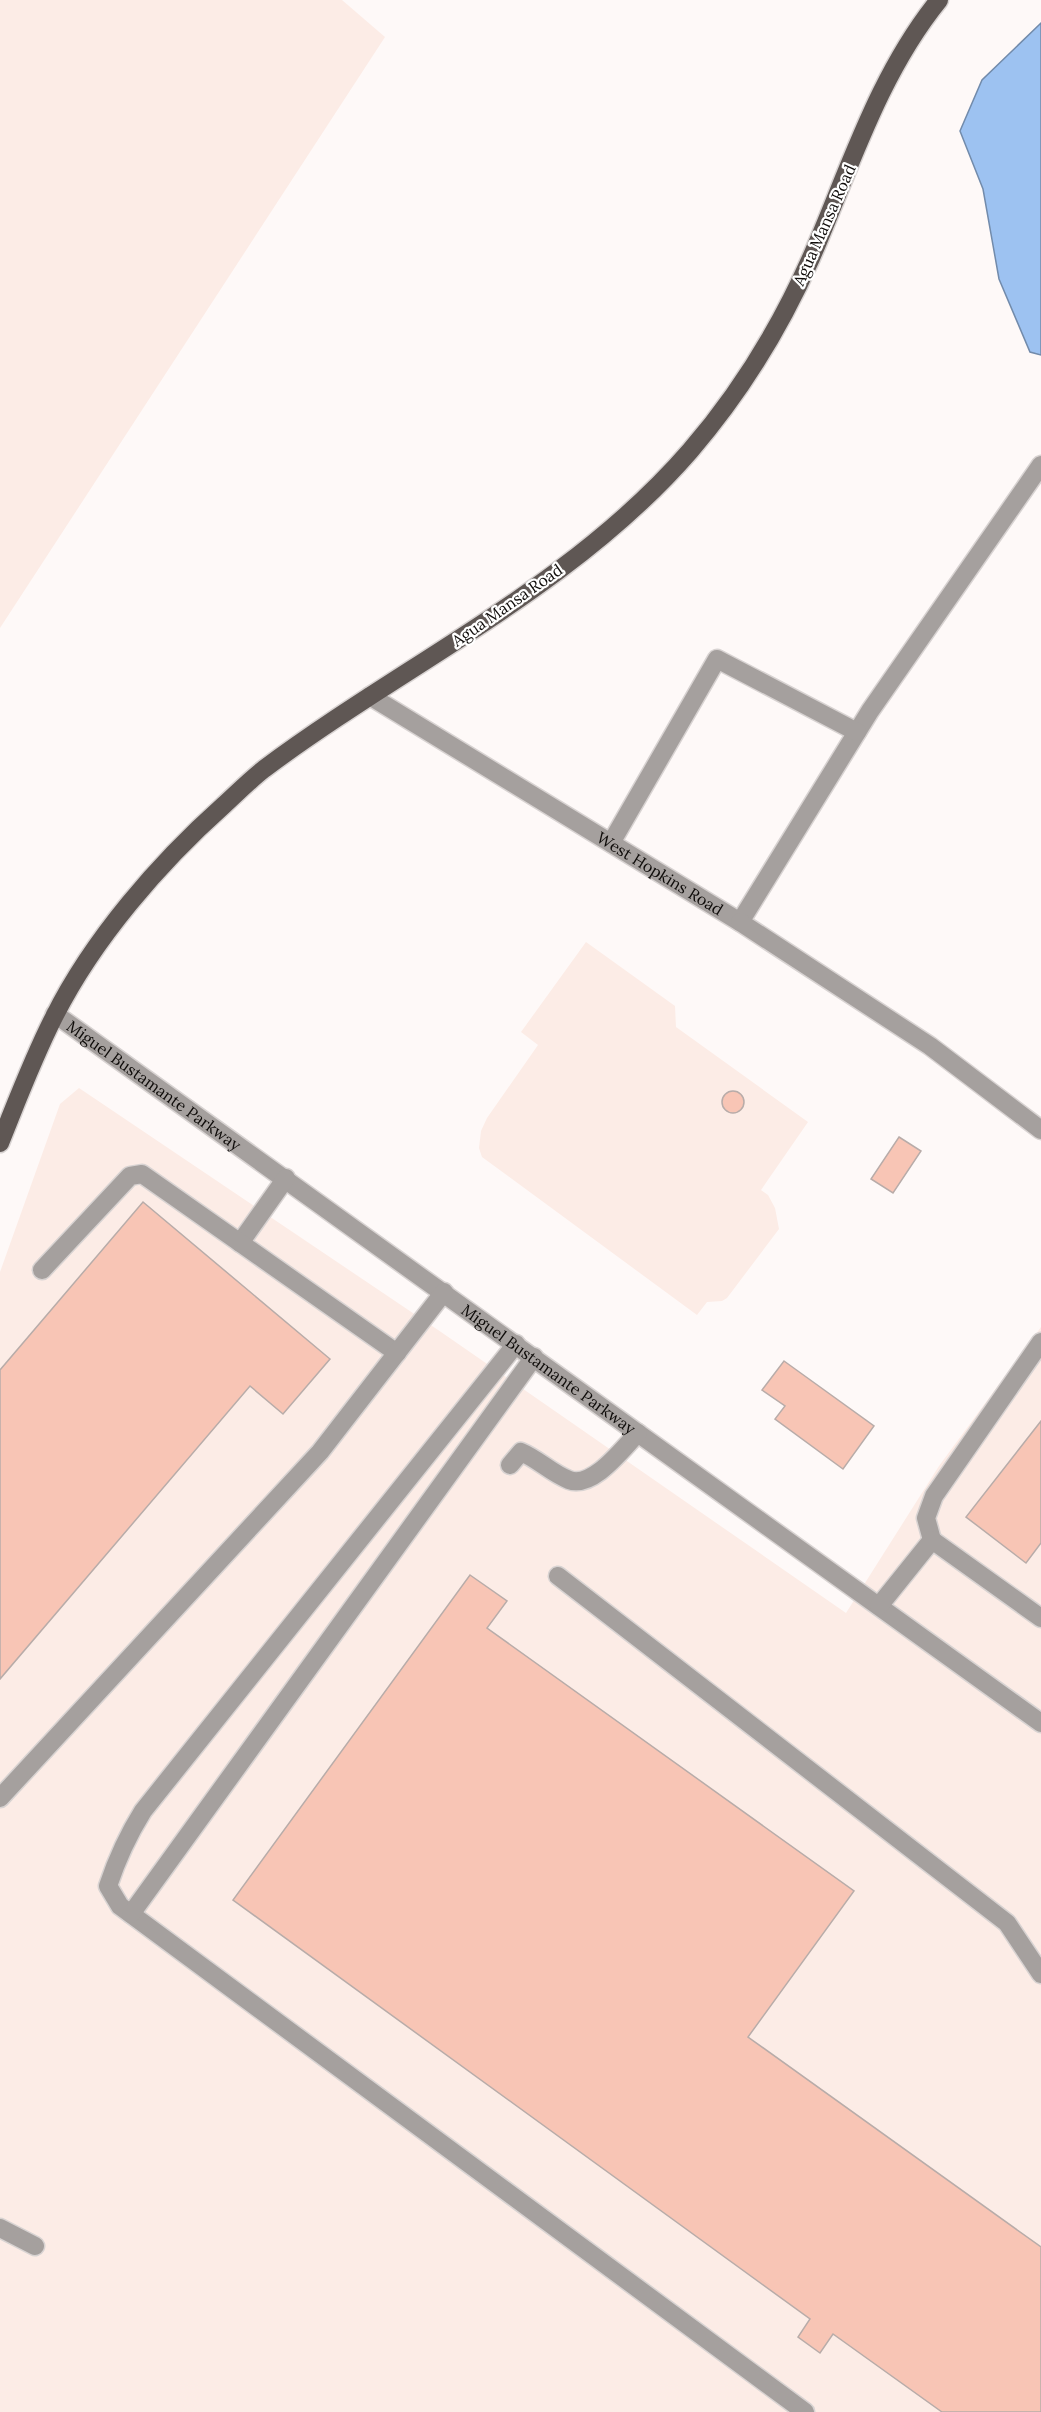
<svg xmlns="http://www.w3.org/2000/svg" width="1041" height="2412" font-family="Lora,serif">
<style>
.built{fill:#fcece6}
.water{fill:#9dc2f1;stroke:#728bab;stroke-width:1.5}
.building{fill:#f8c5b5;stroke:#b8aca9;stroke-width:1.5}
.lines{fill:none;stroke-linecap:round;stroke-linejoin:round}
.minor-casing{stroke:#d8d3d2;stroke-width:21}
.major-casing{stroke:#d8d3d2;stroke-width:21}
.minor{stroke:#a5a09e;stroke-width:18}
.major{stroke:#5f5754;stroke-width:18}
.labels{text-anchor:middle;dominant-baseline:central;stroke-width:4.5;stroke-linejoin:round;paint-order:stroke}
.street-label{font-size:16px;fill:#0e0b09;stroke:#fff}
</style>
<rect width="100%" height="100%" fill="#fef9f8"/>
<g class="built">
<polygon points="0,0 342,0 385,37 0,628"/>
<polygon points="586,942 675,1006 676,1027 808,1122 761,1190 768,1195 775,1208 779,1229 727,1298 722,1301 707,1302 697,1315 482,1157 479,1148 481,1131 487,1118 538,1045 521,1032"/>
<polygon points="79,1088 441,1332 846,1613 939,1466 1041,1327 1041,2412 0,2412 0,1272 60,1104"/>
</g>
<polygon class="water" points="1041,23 1041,355 1030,352 999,279 983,189 960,131 982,80"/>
<g class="building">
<circle cx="733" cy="1102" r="11"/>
<polygon points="899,1137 921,1151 893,1193 871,1179"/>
<polygon points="143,1202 330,1359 283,1414 250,1386 0,1679 0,1370"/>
<polygon points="784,1361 874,1426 843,1469 775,1419 785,1406 762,1390"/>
<polygon points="1041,1421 1041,1543 1026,1563 966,1517"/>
<polygon points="470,1575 507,1601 487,1628 854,1891 748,2037 1041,2247 1041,2412 942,2412 833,2334 820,2353 798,2337 810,2319 233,1900"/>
</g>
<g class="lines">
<defs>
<g id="minor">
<path id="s1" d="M370,696L740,922L870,711L1041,465"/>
<polyline points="611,843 717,659 857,732"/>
<polyline points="740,922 930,1046 1041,1130"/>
<path id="s2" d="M55,1014L1041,1723"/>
<polyline points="240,1243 286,1178"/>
<polyline points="42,1270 130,1176 142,1174 397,1353"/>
<path d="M516,1344L143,1811C128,1835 117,1859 108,1886L120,1906L805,2412"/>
<path d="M510,1465L521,1452C538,1459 551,1473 569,1480C593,1489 623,1448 638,1433"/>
<polyline points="932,1540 926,1518 934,1496 1041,1342"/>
<polyline points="558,1576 1007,1923 1041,1974"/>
<polyline points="879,1606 932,1540 1041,1618"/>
<polyline points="0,1798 320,1452 444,1292"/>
<polyline points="131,1914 534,1357"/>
<polyline points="0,2228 35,2246"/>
</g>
<path id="major" d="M0,1143C17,1101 33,1058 54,1017C93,939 159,863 224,805C237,793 250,780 264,769C406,663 572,587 690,451C740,393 780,328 811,258C849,171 878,75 939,0"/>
</defs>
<use href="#minor" class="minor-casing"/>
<use href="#major" class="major-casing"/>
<use href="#minor" class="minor"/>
<use href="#major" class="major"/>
</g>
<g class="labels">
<g class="street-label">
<text transform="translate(824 225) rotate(-66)">Agua Mansa Road</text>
<text transform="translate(507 605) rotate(-35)">Agua Mansa Road</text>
<text stroke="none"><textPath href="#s1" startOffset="340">West Hopkins Road</textPath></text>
<text stroke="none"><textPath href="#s2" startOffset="122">Miguel Bustamante Parkway</textPath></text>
<text stroke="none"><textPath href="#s2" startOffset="608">Miguel Bustamante Parkway</textPath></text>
</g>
</g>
</svg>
